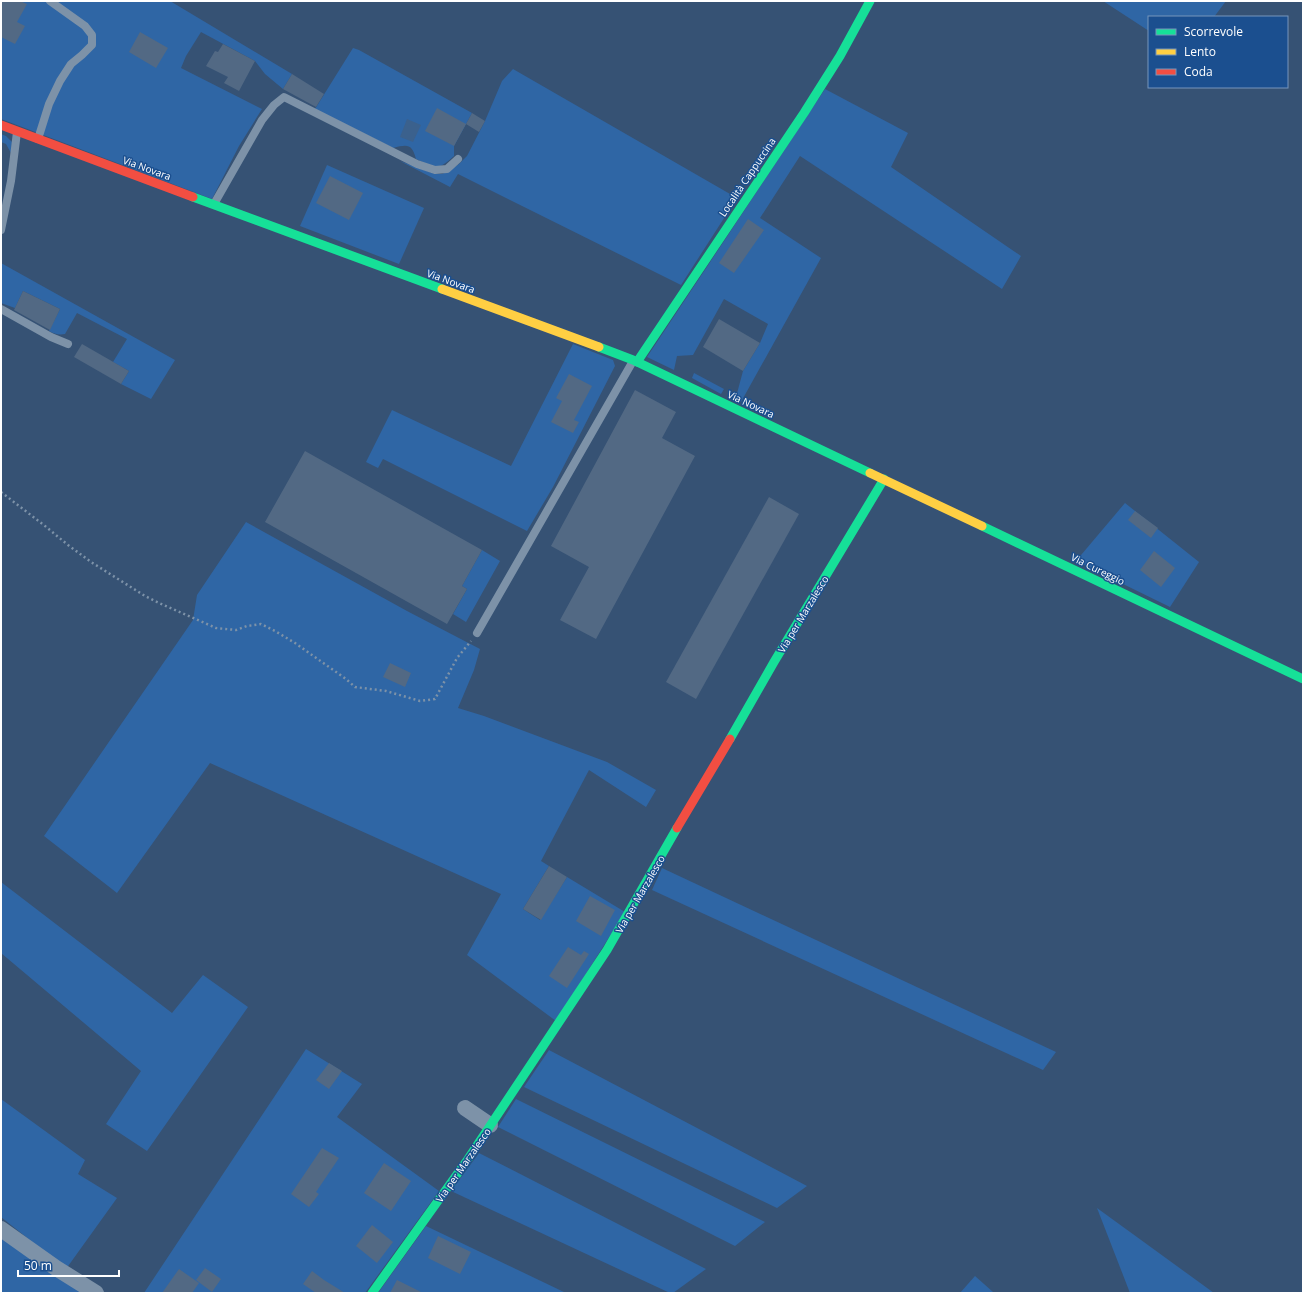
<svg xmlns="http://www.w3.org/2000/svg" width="1304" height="1294" font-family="'Open Sans',sans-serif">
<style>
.green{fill:#2f66a5}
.water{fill:#3b618d}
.building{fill:#526984}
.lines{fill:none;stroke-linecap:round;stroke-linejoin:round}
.path{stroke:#7d92a8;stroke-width:2.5;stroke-dasharray:2 3;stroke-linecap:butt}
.lane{stroke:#7d92a8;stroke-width:8}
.street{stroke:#7d92a8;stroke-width:16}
.fast{stroke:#16e098;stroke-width:9}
.slow{stroke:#ffcf43;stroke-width:9}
.jam{stroke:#f24e42;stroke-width:9}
.labels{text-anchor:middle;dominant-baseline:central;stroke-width:3;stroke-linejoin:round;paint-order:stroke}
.street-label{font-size:10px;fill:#fff;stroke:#1b4f8f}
</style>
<rect width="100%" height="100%" fill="#365274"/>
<g class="green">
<polygon points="1,1 170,1 292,74 283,89 265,74 255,61 201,32 186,56 181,68 262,109 239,146 212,199 1,119"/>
<polygon points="1103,1 1226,1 1214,17 1149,17 1149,31"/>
<path d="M353,48L359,50L472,113L454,146V156C438,171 435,168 416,159C412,144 408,144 393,148L315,109Z"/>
<polygon points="513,69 737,198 681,285 458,174 450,187 400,161 432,173 438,174 442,174 447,172 459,164 467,156 485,121 502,81"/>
<polygon points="825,89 908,133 891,167 1021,256 1002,289 800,156 760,218 821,258 741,402 736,397 743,371 760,343 768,324 724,299 693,355 677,356 674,370 647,357"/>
<polygon points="1,134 6,136 12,142 11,153 6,144 1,142"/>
<polygon points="327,165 424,208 399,264 300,226"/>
<path d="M1,263L175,360L151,399L121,384L129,371L113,362L127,339L77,313L65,334C59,335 54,334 49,331L60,309L23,291L15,308L1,303Z"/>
<polygon points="573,344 613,360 615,366 553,487 527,531 383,459 378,468 366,462 392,410 511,466"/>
<polygon points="694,373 724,389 721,394 692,378"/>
<polygon points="1125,503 1199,562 1170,607 1076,561"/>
<polygon points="246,522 407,611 480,649 474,670 458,708 484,716 607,762 656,790 646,807 589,770 541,861 549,866 523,909 540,920 567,877 625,912 556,1021 467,955 501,894 210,763 117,893 44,836 193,620 197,595"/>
<polygon points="482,550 500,561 466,622 453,614 467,589 462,586"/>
<polygon points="662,868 1056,1052 1043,1070 652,890"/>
<polygon points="1,882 172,1013 203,975 248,1007 147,1151 106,1124 141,1071 1,953"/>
<polygon points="306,1049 362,1084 337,1117 439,1191 365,1293 144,1293"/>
<polygon points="549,1050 807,1186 777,1208 524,1087"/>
<polygon points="1,1099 85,1160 78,1174 117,1198 66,1269 1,1217"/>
<polygon points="516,1099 765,1222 735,1246 498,1127"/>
<polygon points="479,1153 706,1269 673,1293 670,1293 451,1191"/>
<polygon points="1097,1208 1214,1293 1130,1293"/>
<polygon points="426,1226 566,1293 378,1293"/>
<polygon points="1,1235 83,1293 1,1293"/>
<polygon points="975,1276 993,1292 993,1293 960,1293"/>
</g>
<polygon class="water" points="407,119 421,125 413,142 400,137"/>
<g class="building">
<polygon points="1,1 20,1 27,4 17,22 25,26 15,44 1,37"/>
<polygon points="140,32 168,48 156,68 129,52"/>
<polygon points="223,44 255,61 239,91 224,83 228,77 206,66 215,51 218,52"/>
<polygon points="292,74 324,94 316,107 283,89"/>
<polygon points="437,108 466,124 454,146 425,131"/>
<polygon points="472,113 485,121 479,132 466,124"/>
<polygon points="330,176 363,193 349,220 316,203"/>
<polygon points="748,219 764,230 734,273 719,263"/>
<polygon points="23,291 60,309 50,330 14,310"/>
<polygon points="719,319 760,343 743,371 703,347"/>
<polygon points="82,344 129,371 121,384 74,357"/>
<polygon points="569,374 592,386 574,420 579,422 573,433 551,422 562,401 556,398"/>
<polygon points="635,390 676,412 662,438 695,456 596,639 560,620 589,567 551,546"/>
<polygon points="305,451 482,550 462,586 467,589 447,624 265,522"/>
<polygon points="769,497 799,514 696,699 666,682"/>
<polygon points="1135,511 1158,528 1151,538 1128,520"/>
<polygon points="1154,551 1175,568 1161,587 1140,570"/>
<polygon points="390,663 411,673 405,687 383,677"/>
<polygon points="549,866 567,877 541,920 523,909"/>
<polygon points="590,896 615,910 601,936 576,921"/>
<polygon points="568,947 581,955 584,951 589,954 567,988 549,976"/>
<polygon points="329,1063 342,1071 329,1089 316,1080"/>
<polygon points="322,1148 339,1158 316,1192 319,1194 309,1207 291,1194"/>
<polygon points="384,1163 411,1181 391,1211 364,1193"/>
<polygon points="372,1225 393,1242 377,1263 356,1246"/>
<polygon points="438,1236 471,1252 460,1274 428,1258"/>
<polygon points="205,1268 221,1279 212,1292 196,1280"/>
<polygon points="179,1269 199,1283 192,1293 162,1293"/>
<polygon points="312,1271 324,1280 345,1293 316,1293 303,1284"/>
<polygon points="397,1280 423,1293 390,1293"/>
</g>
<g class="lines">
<polyline class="path" points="1,492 45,526 68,545 91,562 145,596 159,603 216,628 236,630 247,626 261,624 275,631 295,643 346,679 355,687 386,691 420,701 435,699 457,658 471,641"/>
<g class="lane">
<polyline points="38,139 49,104 60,81 71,64 82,55 92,45 92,35 85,26 50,1"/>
<polyline points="214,204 262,120 274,105 284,97 417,164 435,170 447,169 458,159"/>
<polyline points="1,230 11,181 17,132"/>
<polyline points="1,309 51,337 68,344"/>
<polyline points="477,633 633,361"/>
</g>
<g class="street">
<polyline points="465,1108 490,1125"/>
<polyline points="1,1229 56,1268 96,1293"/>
</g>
<g class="fast">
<polyline points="193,197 442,289"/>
<polyline points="599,347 633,360 870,473"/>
<polyline points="637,362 804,113 840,56 870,1"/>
<polyline points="982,526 1303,679"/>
<polyline points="730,739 774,662 884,479"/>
<polyline points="372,1293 468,1159 607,950 677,828"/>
</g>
<g class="slow">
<polyline points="442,289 599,347"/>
<polyline points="870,473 982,526"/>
</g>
<g class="jam">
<polyline points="1,125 193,197"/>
<polyline points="677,828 730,739"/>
</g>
</g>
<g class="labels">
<g class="street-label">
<text transform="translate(147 168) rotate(20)">Via Novara</text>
<text transform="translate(747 177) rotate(-56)">Località Cappuccina</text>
<text transform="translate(451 281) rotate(20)">Via Novara</text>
<text transform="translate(751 404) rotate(25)">Via Novara</text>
<text transform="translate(1098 569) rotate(26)">Via Cureggio</text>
<text transform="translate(803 614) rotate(-59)">Via per Marzalesco</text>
<text transform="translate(640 894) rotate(-60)">Via per Marzalesco</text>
<text transform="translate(463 1165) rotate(-55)">Via per Marzalesco</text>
</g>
</g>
<rect width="1304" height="1294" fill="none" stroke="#ffffff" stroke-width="4"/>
<rect x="1148" y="16" width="140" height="72" fill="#1b4f8f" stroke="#7695bc"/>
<rect x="1156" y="29" width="20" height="6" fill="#16e098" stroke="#7695bc"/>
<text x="1184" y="36" font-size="12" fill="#ffffff">Scorrevole</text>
<rect x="1156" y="49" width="20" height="6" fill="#ffcf43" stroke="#7695bc"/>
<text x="1184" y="56" font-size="12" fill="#ffffff">Lento</text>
<rect x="1156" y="69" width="20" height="6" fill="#f24e42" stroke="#7695bc"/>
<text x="1184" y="76" font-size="12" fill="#ffffff">Coda</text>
<path d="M18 1270v6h101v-6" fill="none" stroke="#ffffff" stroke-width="2"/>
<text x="24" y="1270" font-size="12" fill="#ffffff" stroke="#1b4f8f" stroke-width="3" paint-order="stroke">50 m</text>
</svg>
